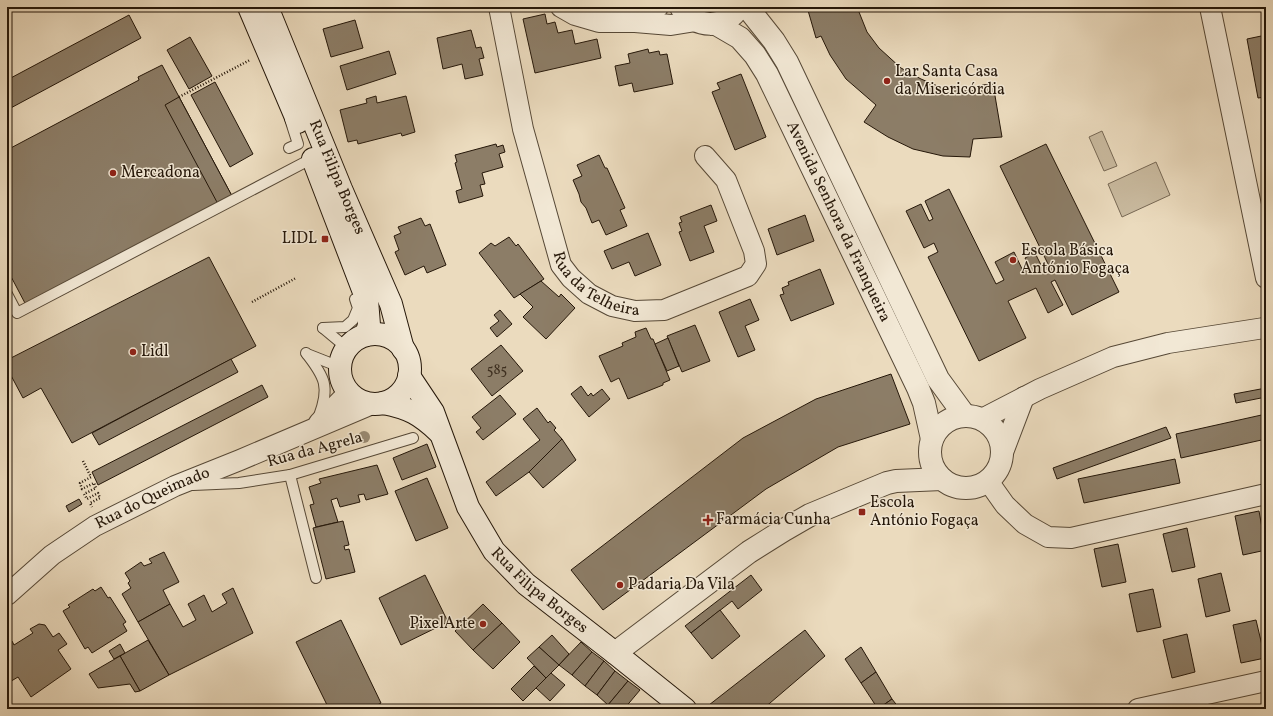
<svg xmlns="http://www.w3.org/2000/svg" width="1273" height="716" font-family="Vollkorn,serif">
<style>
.green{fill:#c9ba9f;stroke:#776854}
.building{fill:#8c7d67;stroke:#251709}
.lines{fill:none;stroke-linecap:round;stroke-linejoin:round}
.service-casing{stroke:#564836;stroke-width:12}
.minor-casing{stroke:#564836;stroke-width:22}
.tertiary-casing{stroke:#564836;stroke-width:24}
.secondary-casing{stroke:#251709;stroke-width:24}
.path{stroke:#251709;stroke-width:2.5;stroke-dasharray:1 2;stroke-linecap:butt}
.service{stroke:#f2e8d5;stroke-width:10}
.minor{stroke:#f2e8d5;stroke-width:20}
.tertiary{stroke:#f2e8d5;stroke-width:22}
.secondary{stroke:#f2e8d5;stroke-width:22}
.tree{fill:#998a73}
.poi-dot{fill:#8f2418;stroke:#f2e8d5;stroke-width:1.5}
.labels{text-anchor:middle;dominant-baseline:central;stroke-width:3;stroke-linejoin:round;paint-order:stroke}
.number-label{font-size:14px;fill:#3f3020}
.poi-label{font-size:16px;fill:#251709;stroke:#f2e8d5;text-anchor:start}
.street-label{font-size:16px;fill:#251709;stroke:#f2e8d5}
</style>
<rect width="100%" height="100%" fill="#ebdbbe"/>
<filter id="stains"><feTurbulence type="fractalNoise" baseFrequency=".005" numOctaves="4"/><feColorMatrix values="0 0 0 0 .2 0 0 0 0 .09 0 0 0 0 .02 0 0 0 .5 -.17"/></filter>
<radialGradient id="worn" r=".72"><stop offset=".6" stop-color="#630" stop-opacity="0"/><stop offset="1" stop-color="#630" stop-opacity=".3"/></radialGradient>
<g class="green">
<polygon points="1102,131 1117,166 1104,171 1089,137"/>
<polygon points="1156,162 1170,195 1122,217 1108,184"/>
</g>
<g class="building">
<polygon points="807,7 857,7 867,32 879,48 901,68 921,79 940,87 963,91 982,90 982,85 993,84 1002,137 973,139 970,157 943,156 913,149 888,137 864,122 876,105 846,79 830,55 821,36 816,38"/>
<polygon points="545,14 547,24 555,22 558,33 572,30 575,44 597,39 601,58 535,73 523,19"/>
<polygon points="129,15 141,38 7,110 7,80"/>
<polygon points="355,20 363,48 331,57 323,29"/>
<polygon points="471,30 476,48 481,47 484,58 479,59 483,75 465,79 462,64 443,69 437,38"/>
<polygon points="1266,35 1266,97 1258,98 1247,39"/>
<polygon points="190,37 212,76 189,89 167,50"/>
<polygon points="648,49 649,53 659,51 660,55 667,54 673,84 634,92 632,83 619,86 615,66 630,63 628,54"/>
<polygon points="389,51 396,74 347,90 340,66"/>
<polygon points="162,65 232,196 26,305 7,269 7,150 139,80 138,77"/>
<polygon points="741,74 766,137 735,150 712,92 720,89 717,83"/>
<polygon points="215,82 253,154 230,167 191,95"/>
<polygon points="376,96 377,103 406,96 415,132 402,136 401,133 358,144 357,140 348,142 340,110 367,103 366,99"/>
<polygon points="179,97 232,196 218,204 165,105"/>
<polygon points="496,144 497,147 503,145 505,152 499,154 503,167 482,173 485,184 480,185 483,196 459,203 456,191 462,189 455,163 457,162 455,155"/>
<polygon points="1046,144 1119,292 1072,315 1055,280 1051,282 1063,305 1048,313 1036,288 1008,301 1026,338 979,361 928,257 938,252 934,243 924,248 906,211 921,204 929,221 933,219 925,201 949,189 996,284 1004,280 995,262 1014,252 1023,271 1030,268 1025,258 1035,253 1043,269 1049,266 1000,166"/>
<polygon points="599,155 605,168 607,168 625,208 620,210 627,226 606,235 599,220 592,223 586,208 581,202 579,194 573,180 582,176 577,165"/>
<polygon points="711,205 717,221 704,226 714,252 690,261 679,232 682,231 679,223 682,222 680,217"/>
<polygon points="805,215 814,241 777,255 768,229"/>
<polygon points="421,218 425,226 430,224 446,265 427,273 424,266 405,275 395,252 399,250 394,236 401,233 398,227"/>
<polygon points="648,233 661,265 635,276 629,262 612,269 604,251"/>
<polygon points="509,237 516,246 518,244 544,279 514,298 479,253 491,243 495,246"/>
<polygon points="209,257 256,346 72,443 41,388 23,398 7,368 7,360"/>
<polygon points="820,269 834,304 791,321 780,295 784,294 782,288 789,285 788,282"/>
<polygon points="541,281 559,297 561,294 575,308 546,339 523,317 533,307 520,294"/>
<polygon points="750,299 759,320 745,326 755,350 738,357 719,312"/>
<polygon points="500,310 512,324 497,337 490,328 499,321 494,315"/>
<polygon points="695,325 710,361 682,372 667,336"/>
<polygon points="646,328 651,339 653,339 670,380 663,383 663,385 628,399 619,378 611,382 599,356 623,346 622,343 636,337 635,332"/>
<polygon points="668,338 679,366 667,371 655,344"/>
<polygon points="501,345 523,371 492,396 471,369"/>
<polygon points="231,359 238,372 99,445 92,433"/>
<polygon points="891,374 910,424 838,447 766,489 603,610 571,570 743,438 816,399"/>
<polygon points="262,385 268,397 98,485 92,472"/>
<polygon points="581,386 588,396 591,393 593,396 602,389 610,399 589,417 571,394"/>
<polygon points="1266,388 1266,397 1236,403 1234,394"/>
<polygon points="500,395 516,414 483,440 476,432 481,428 472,417"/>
<polygon points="537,408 548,423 550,421 556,428 554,430 562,439 529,472 496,496 486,482 540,440 523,419"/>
<polygon points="1266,414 1266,439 1181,458 1176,434"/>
<polygon points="1166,427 1171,438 1057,479 1053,468"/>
<polygon points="562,439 576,460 543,488 529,472"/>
<polygon points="427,444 436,467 402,480 393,458"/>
<polygon points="1175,459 1180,483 1084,503 1078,479"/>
<polygon points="377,465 388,494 366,500 364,494 358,495 360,502 340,507 337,498 331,500 338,522 316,527 310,505 314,504 309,487 321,483 319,479"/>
<polygon points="427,478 448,528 416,541 395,491"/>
<polygon points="79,499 82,504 69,512 66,506"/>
<polygon points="1259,511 1266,550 1243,555 1235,516"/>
<polygon points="343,521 349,545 344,546 345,550 349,549 355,572 326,579 313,528"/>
<polygon points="1187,528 1195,567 1172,572 1163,534"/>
<polygon points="1118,544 1126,582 1102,587 1094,549"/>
<polygon points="164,552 179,582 163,590 170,604 138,622 122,594 131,588 128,583 130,581 125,573 141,562 144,566 152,563 149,559"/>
<polygon points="1221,573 1230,611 1206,617 1198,579"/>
<polygon points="425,575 448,622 401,645 379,598"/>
<polygon points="751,575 762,590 738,609 732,601 691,633 685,626"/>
<polygon points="101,587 108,598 110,597 126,622 123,624 127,631 92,653 88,647 85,649 63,611 70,607 68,605 93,589 95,591"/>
<polygon points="233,588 253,633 169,675 138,622 170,604 183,627 196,620 188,604 204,595 212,612 227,603 222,594"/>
<polygon points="1153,589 1161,627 1137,632 1129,594"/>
<polygon points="483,604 502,623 473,650 455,631"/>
<polygon points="720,610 740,636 712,659 691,633"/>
<polygon points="341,620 381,703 370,709 329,709 296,642"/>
<polygon points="1256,620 1265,658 1241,663 1233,625"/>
<polygon points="502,623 520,642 493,669 473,650"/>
<polygon points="39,624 45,625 53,637 59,633 67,644 58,650 71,669 31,697 18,677 8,683 7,682 7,666 8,665 7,663 7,645 12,641 14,645 33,633 30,629"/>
<polygon points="805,630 825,656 763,709 714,709 709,705"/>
<polygon points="1187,634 1195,672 1172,678 1163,640"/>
<polygon points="552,635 569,654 559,665 539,647"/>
<polygon points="148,640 169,675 140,691 120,656"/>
<polygon points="581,642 592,652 572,675 559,665"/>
<polygon points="120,644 125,653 114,659 109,651"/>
<polygon points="539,647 559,665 546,678 527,658"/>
<polygon points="861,647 876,672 861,683 845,659"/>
<polygon points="592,652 604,661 585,686 572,675"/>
<polygon points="120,656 140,691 135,692 130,684 98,688 89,674"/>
<polygon points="604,661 615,671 597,695 585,686"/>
<polygon points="534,666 546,678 523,701 511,689"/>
<polygon points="615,671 628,681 608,705 597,695"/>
<polygon points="876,672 892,699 878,709 861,683"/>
<polygon points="551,673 565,685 550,701 536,688"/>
<polygon points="628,681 640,690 624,709 614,709 608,705"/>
<polygon points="892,699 899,708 878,709"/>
</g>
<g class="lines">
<defs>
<g id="service">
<polyline points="289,148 298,144 290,119"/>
<polyline points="7,294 17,313 313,158"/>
<polyline points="323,328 345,327 353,320 358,308 355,299"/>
<polyline points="323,328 347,348"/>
<path d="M306,353C325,377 330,387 319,416"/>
<polyline points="307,354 340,367"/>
<polyline points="290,475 316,578"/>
<polyline points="193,485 239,483 290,475 413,438"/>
</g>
<g id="minor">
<path id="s1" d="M499,7L523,129L561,265L571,278L589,294L612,306L635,311L664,310L748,276L756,264L754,251L726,180L705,156"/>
<polyline points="561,7 575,15 599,22 635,22 671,25 696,21"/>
<polyline points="1210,7 1266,278"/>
<polyline points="635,22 658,7"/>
<polyline points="982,419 1040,389 1113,357 1168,343 1264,328"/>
<polyline points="319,423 349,392"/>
<polyline points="1002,455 1024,397"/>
<polyline points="988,481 1005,505 1025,524 1048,537 1071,538 1266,494"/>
<path id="s2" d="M7,595L52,555L95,526L175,486L240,460L372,404"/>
<polyline points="1138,709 1266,681"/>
</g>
<g id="tertiary">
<path d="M681,7C695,29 725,30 739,7"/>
<polyline points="747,7 774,41 787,62 938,379 965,416"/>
<path id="s3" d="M716,24L740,38L755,55L767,74L918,388L924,403L932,439"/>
<circle cx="966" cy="452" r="36"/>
<polyline points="615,653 749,552 784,530 810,515 887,483 896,481 942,479"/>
</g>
<g id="secondary">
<polyline points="249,7 298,122"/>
<path id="s4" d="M267,7L341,189L391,304L403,349"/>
<polyline points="313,159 367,300 369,325 366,335"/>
<circle cx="375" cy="369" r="35"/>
<path id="s5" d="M409,376L433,412L468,507L494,551L526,584L615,653L685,709"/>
<path d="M383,403C409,408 420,414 439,432"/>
</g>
</defs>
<use href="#service" class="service-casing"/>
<use href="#minor" class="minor-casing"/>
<use href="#tertiary" class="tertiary-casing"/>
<use href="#secondary" class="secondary-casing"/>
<g class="path">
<polyline points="179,97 250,60"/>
<polyline points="252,302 296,278"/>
<polyline points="83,461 91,477 80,483 82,489 94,483 96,488 84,494 87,499 98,493 100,498 90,503 92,507"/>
</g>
<use href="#service" class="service"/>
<use href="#minor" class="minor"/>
<use href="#tertiary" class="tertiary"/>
<use href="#secondary" class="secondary"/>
</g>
<circle class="tree" cx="364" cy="437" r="6"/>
<g class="poi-dot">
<circle cx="887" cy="81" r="4"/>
<circle cx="113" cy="173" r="4"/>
<rect x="321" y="235" width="8" height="8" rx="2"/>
<circle cx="1013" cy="260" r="4"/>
<circle cx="133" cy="352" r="4"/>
<rect x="858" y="508" width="8" height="8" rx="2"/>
<path d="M706 514h4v4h4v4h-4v4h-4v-4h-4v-4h4z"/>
<circle cx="620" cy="585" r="4"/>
<circle cx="483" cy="624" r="4"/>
</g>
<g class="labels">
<g class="number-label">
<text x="497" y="370">585</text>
</g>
<g class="poi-label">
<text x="895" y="72">Lar Santa Casa<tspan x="895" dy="18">da Misericórdia</tspan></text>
<text x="121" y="173">Mercadona</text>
<text x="317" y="239" text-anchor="end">LIDL</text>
<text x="1021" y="251">Escola Básica<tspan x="1021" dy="18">António Fogaça</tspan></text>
<text x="141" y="352">Lidl</text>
<text x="870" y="503">Escola<tspan x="870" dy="18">António Fogaça</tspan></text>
<text x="716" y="520">Farmácia Cunha</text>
<text x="628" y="585">Padaria Da Vila</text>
<text x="475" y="624" text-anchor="end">PixelArte</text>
</g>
<g class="street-label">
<text stroke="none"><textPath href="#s4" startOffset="184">Rua Filipa Borges</textPath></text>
<text stroke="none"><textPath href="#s3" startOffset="237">Avenida Senhora da Franqueira</textPath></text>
<text stroke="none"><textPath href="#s1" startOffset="306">Rua da Telheira</textPath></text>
<text transform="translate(315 450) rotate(-15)">Rua da Agrela</text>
<text stroke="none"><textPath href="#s2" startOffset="176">Rua do Queimado</textPath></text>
<text stroke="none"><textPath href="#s5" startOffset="256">Rua Filipa Borges</textPath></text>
</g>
</g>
<rect width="1273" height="716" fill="none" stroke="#ebdbbe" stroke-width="24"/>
<rect x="8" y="8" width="1257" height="700" fill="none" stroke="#251709" stroke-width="2"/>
<rect x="12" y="12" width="1249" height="692" fill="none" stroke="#251709"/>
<rect width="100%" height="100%" filter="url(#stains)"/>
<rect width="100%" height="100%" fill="url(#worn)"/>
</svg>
